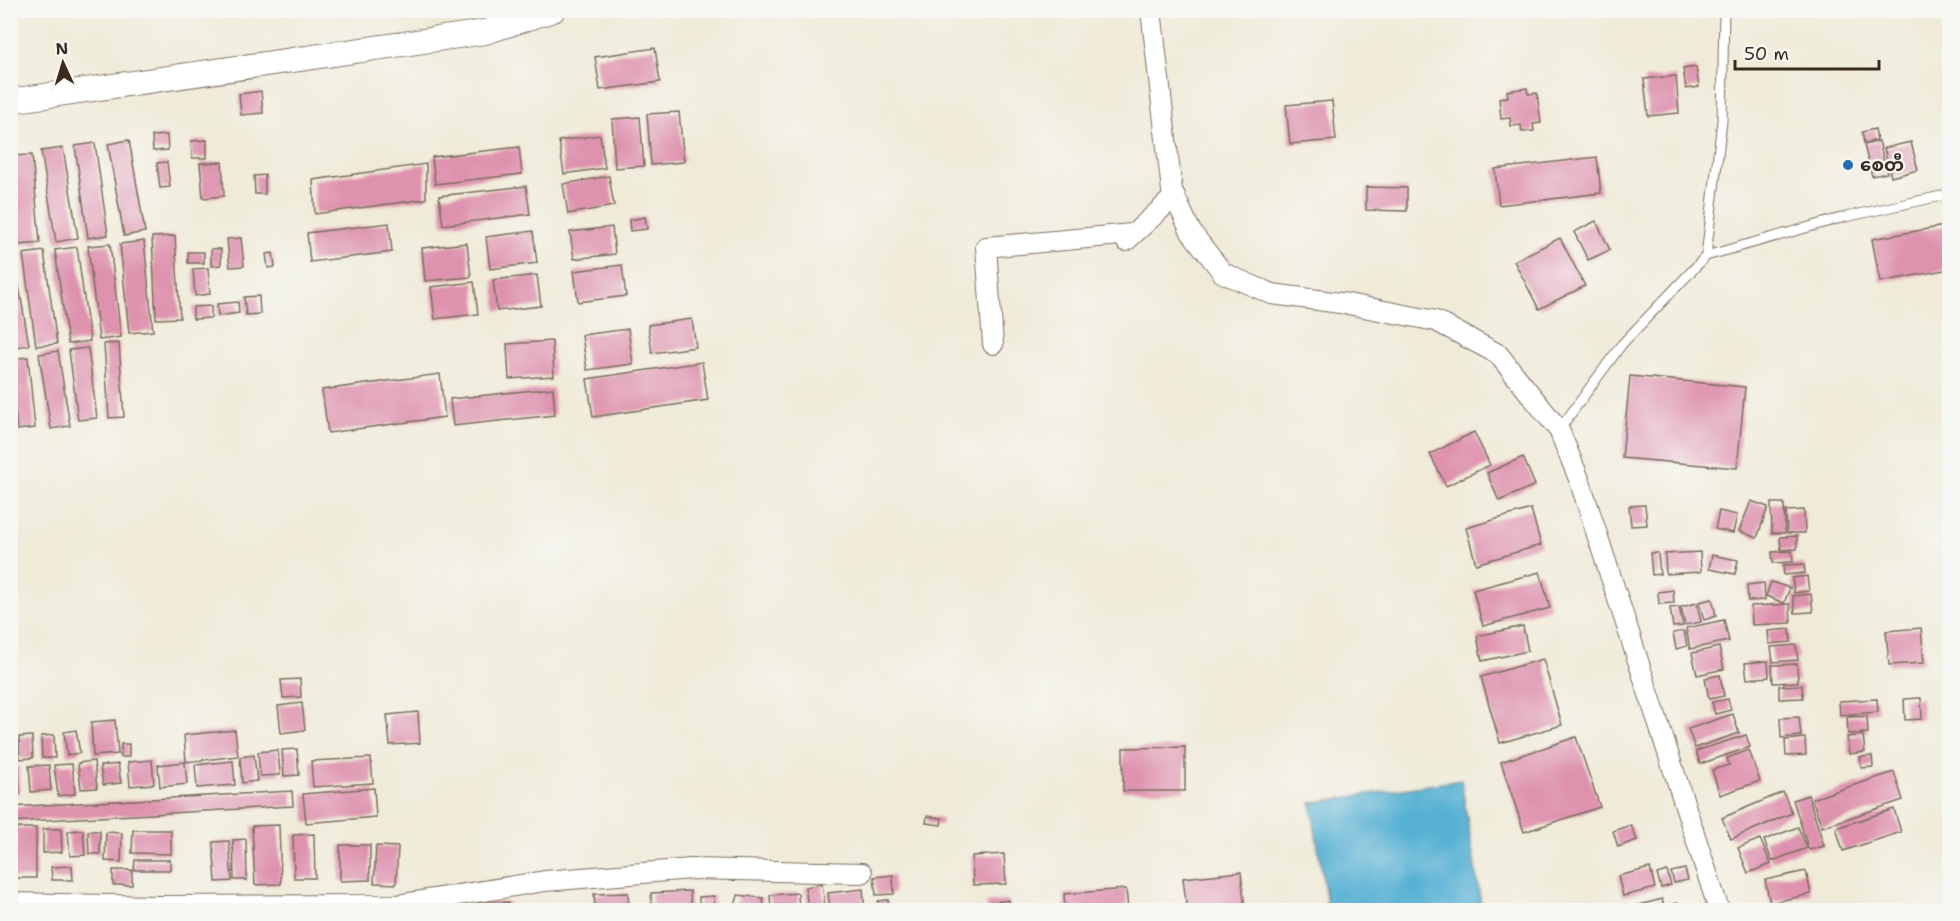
<svg xmlns="http://www.w3.org/2000/svg" width="1960" height="921" font-family="'Shantell Sans','Noto Sans Myanmar',sans-serif">
<style>
.water{fill:#55b0d3;stroke:#486d78;stroke-width:1.5}
.building{fill:#de92ae}
.lines{fill:none;stroke-linecap:round;stroke-linejoin:round}
.service-casing{stroke:#7a6e5f;stroke-width:11}
.minor-casing{stroke:#7a6e5f;stroke-width:22}
.tertiary-casing{stroke:#7a6e5f;stroke-width:26}
.service{stroke:#fff;stroke-width:9}
.minor{stroke:#fff;stroke-width:20}
.tertiary{stroke:#fff;stroke-width:24}
.poi-dot{fill:#1f6fb2;stroke:#f6f6f2;stroke-width:2}
.labels{text-anchor:middle;dominant-baseline:central;stroke-width:4.5;stroke-linejoin:round;paint-order:stroke}
.poi-label{font-size:18px;font-weight:bold;fill:#3b2a1e;stroke:#f6f6f2;text-anchor:start}
</style>
<rect width="100%" height="100%" fill="#f6f6f2"/>
<filter id="ink" filterUnits="userSpaceOnUse"><feTurbulence type="fractalNoise" baseFrequency=".0167" numOctaves="2"/><feDisplacementMap in="SourceGraphic" scale="12" xChannelSelector="R" yChannelSelector="G"/><feConvolveMatrix kernelMatrix="1 2 1 2 8 2 1 2 1" color-interpolation-filters="sRGB"/></filter>
<filter id="wash" filterUnits="userSpaceOnUse"><feTurbulence type="fractalNoise" baseFrequency=".008" numOctaves="4" result="noise"/><feDisplacementMap in="SourceGraphic" scale="24" xChannelSelector="R" yChannelSelector="G"/><feGaussianBlur stdDeviation="1.35" result="paint"/><feColorMatrix in="noise" values="0 0 0 0 0 0 0 0 0 0 0 0 0 0 0 0 0 1.4 0 .05"/><feComposite in="paint" operator="in"/></filter>
<g filter="url(#wash)">
<rect width="100%" height="100%" fill="#f0ebd9"/>
<polygon class="water" points="1461,780 1482,910 1328,910 1311,803"/>
<g id="blocks">
<g class="building">
<polygon points="655,48 660,82 600,90 595,57"/>
<polygon points="1696,67 1699,87 1686,89 1683,69"/>
<polygon points="1676,76 1679,113 1648,116 1644,79"/>
<polygon points="1527,88 1528,94 1537,93 1541,123 1533,124 1534,131 1522,132 1521,125 1511,126 1510,118 1501,119 1499,98 1508,97 1507,91"/>
<polygon points="261,91 263,113 241,115 239,94"/>
<polygon points="1332,101 1336,140 1290,144 1286,105"/>
<polygon points="679,112 684,162 651,165 647,114"/>
<polygon points="640,117 644,166 615,168 612,119"/>
<polygon points="1875,129 1877,140 1864,143 1862,132"/>
<polygon points="167,135 168,150 153,151 152,136"/>
<polygon points="600,135 605,168 564,174 559,141"/>
<polygon points="129,140 145,232 124,236 108,144"/>
<polygon points="207,140 207,158 192,158 191,141"/>
<polygon points="1879,141 1887,173 1872,176 1864,145"/>
<polygon points="1911,142 1918,170 1891,177 1884,148"/>
<polygon points="95,143 108,235 88,238 75,146"/>
<polygon points="519,147 522,174 435,184 432,157"/>
<polygon points="63,148 78,238 56,242 41,151"/>
<polygon points="32,155 40,243 19,245 10,156"/>
<polygon points="1597,157 1601,193 1499,205 1495,169"/>
<polygon points="167,162 170,187 160,188 157,163"/>
<polygon points="222,162 224,196 203,198 200,163"/>
<polygon points="426,164 426,199 315,214 313,180"/>
<polygon points="265,175 265,194 255,194 254,176"/>
<polygon points="609,176 614,206 568,214 563,184"/>
<polygon points="526,186 530,214 443,225 439,196"/>
<polygon points="1366,187 1407,188 1407,211 1366,210"/>
<polygon points="645,217 647,229 630,231 629,220"/>
<polygon points="1596,221 1610,250 1588,260 1574,232"/>
<polygon points="389,223 392,252 310,262 307,233"/>
<polygon points="1950,225 1950,269 1880,282 1872,239"/>
<polygon points="612,227 615,254 574,259 570,232"/>
<polygon points="533,231 537,263 490,269 486,237"/>
<polygon points="10,234 14,251 10,251"/>
<polygon points="175,236 180,318 156,319 152,237"/>
<polygon points="241,238 244,266 230,267 227,239"/>
<polygon points="1560,238 1585,286 1539,309 1514,261"/>
<polygon points="144,241 153,331 129,333 120,244"/>
<polygon points="467,243 471,277 425,281 422,248"/>
<polygon points="110,244 121,337 99,340 88,246"/>
<polygon points="77,247 90,341 68,344 55,250"/>
<polygon points="211,249 221,249 221,265 211,266"/>
<polygon points="44,251 57,344 36,346 23,254"/>
<rect x="188" y="252" width="16" height="11"/>
<polygon points="273,253 275,267 268,268 266,254"/>
<polygon points="10,257 14,257 29,345 10,348"/>
<polygon points="622,265 626,296 578,302 574,271"/>
<polygon points="208,268 210,294 195,296 193,269"/>
<polygon points="537,275 541,306 497,311 493,280"/>
<polygon points="474,282 478,314 435,319 431,287"/>
<polygon points="259,296 260,314 246,315 244,297"/>
<polygon points="238,302 239,313 218,316 217,304"/>
<polygon points="211,306 211,318 193,319 193,307"/>
<polygon points="692,319 696,347 652,353 648,325"/>
<polygon points="628,329 633,364 587,370 582,335"/>
<polygon points="552,341 554,376 509,379 507,344"/>
<polygon points="119,343 124,417 109,418 104,344"/>
<polygon points="88,348 97,418 78,420 69,350"/>
<polygon points="58,351 70,426 51,429 39,354"/>
<polygon points="28,357 35,428 17,430 10,359"/>
<polygon points="702,362 708,400 593,417 587,379"/>
<polygon points="440,374 445,417 328,433 322,390"/>
<polygon points="1630,376 1745,387 1737,468 1622,458"/>
<polygon points="553,388 555,415 453,426 450,399"/>
<polygon points="1474,432 1490,465 1446,486 1430,454"/>
<polygon points="1523,457 1535,485 1499,501 1487,473"/>
<polygon points="1751,501 1768,507 1757,538 1739,531"/>
<polygon points="1771,503 1784,503 1785,533 1772,533"/>
<polygon points="1645,505 1647,525 1631,526 1629,506"/>
<polygon points="1531,509 1541,545 1476,564 1466,528"/>
<polygon points="1804,510 1805,533 1787,533 1786,511"/>
<polygon points="1719,511 1737,515 1733,533 1715,529"/>
<polygon points="1797,536 1797,549 1781,550 1780,537"/>
<polygon points="1792,551 1793,562 1773,563 1772,552"/>
<polygon points="1700,552 1701,572 1666,574 1665,554"/>
<polygon points="1650,553 1658,553 1660,574 1652,575"/>
<polygon points="1712,555 1738,560 1735,574 1709,569"/>
<polygon points="1804,564 1805,573 1784,575 1783,565"/>
<polygon points="1540,572 1550,608 1483,626 1473,590"/>
<polygon points="1807,576 1809,591 1794,593 1792,578"/>
<polygon points="1771,582 1790,588 1784,603 1766,596"/>
<polygon points="1764,583 1765,600 1748,601 1747,585"/>
<polygon points="1673,590 1674,603 1659,604 1658,592"/>
<polygon points="1811,594 1813,612 1795,613 1793,596"/>
<polygon points="1712,599 1716,616 1704,620 1699,602"/>
<polygon points="1697,603 1701,622 1685,625 1681,607"/>
<polygon points="1790,604 1791,623 1752,625 1751,606"/>
<polygon points="1679,607 1683,626 1673,627 1670,608"/>
<polygon points="1724,620 1729,641 1690,649 1686,628"/>
<polygon points="1523,626 1528,651 1482,661 1477,636"/>
<polygon points="1921,628 1924,663 1889,665 1886,631"/>
<polygon points="1790,629 1791,642 1769,644 1768,631"/>
<polygon points="1684,631 1687,646 1676,649 1673,633"/>
<polygon points="1796,645 1798,660 1773,662 1771,647"/>
<polygon points="1719,647 1724,669 1697,675 1692,653"/>
<polygon points="1543,659 1562,725 1500,743 1481,677"/>
<polygon points="1768,661 1769,677 1747,679 1745,663"/>
<polygon points="1797,664 1798,682 1773,683 1772,665"/>
<polygon points="1720,675 1724,696 1709,699 1705,678"/>
<polygon points="300,679 301,697 283,698 281,680"/>
<polygon points="1802,685 1803,698 1779,699 1779,686"/>
<polygon points="1921,698 1922,719 1905,720 1904,699"/>
<polygon points="1728,699 1731,710 1715,714 1712,702"/>
<polygon points="1877,699 1878,712 1840,715 1839,701"/>
<polygon points="302,703 305,730 281,733 278,706"/>
<polygon points="418,712 420,743 390,745 387,715"/>
<polygon points="1733,714 1739,733 1695,748 1688,729"/>
<polygon points="1867,716 1868,733 1848,734 1847,717"/>
<polygon points="1799,717 1801,736 1781,738 1780,718"/>
<polygon points="115,720 118,754 93,756 91,722"/>
<polygon points="1950,722 1950,756 1948,756 1945,723"/>
<polygon points="76,730 80,753 67,755 64,732"/>
<polygon points="235,730 238,756 186,762 184,735"/>
<polygon points="54,735 55,758 42,758 41,736"/>
<polygon points="1746,735 1750,747 1700,764 1696,751"/>
<polygon points="1863,735 1865,752 1849,754 1847,737"/>
<polygon points="32,736 33,758 20,759 19,737"/>
<polygon points="1576,737 1600,807 1524,832 1501,762"/>
<polygon points="1805,738 1806,755 1786,756 1785,740"/>
<rect x="121" y="744" width="8" height="13"/>
<polygon points="1185,747 1185,791 1123,791 1123,748"/>
<polygon points="297,749 299,775 284,776 282,750"/>
<polygon points="278,750 280,775 260,776 258,752"/>
<polygon points="1749,750 1760,781 1720,795 1712,770 1729,765 1727,758"/>
<polygon points="254,755 257,781 242,783 240,757"/>
<polygon points="1872,756 1873,767 1861,768 1860,757"/>
<polygon points="371,758 373,783 313,787 311,761"/>
<polygon points="152,760 154,784 130,786 128,762"/>
<polygon points="94,761 97,788 81,789 78,763"/>
<polygon points="233,761 235,785 197,788 195,765"/>
<polygon points="185,762 187,784 160,787 158,765"/>
<polygon points="72,764 75,794 58,796 54,765"/>
<polygon points="118,764 121,783 103,785 100,766"/>
<polygon points="49,765 51,790 31,792 29,766"/>
<polygon points="10,766 19,766 20,794 10,794"/>
<polygon points="1894,772 1903,800 1822,827 1812,799"/>
<polygon points="374,788 376,817 306,823 303,794"/>
<polygon points="292,791 293,806 10,822 10,807"/>
<polygon points="1783,792 1792,813 1731,839 1722,818"/>
<polygon points="1808,795 1824,846 1809,850 1793,800"/>
<polygon points="1894,809 1901,832 1843,851 1836,828"/>
<polygon points="927,816 942,818 941,825 926,823"/>
<polygon points="279,825 281,884 255,885 252,826"/>
<polygon points="1631,825 1637,840 1618,847 1613,831"/>
<polygon points="1798,827 1807,848 1772,861 1764,840"/>
<rect x="10" y="828" width="26" height="50"/>
<polygon points="43,829 61,829 62,852 43,853"/>
<polygon points="83,830 85,855 70,856 68,831"/>
<polygon points="133,830 171,830 171,854 132,853"/>
<polygon points="88,831 100,831 100,854 89,854"/>
<polygon points="106,832 122,833 121,862 105,861"/>
<polygon points="314,834 315,878 294,878 293,835"/>
<polygon points="246,839 247,880 234,880 233,840"/>
<polygon points="1760,839 1771,864 1748,873 1738,848"/>
<polygon points="229,841 232,881 216,882 213,842"/>
<polygon points="340,845 370,845 370,880 340,881"/>
<polygon points="376,846 398,847 396,884 374,883"/>
<polygon points="1004,854 1006,884 973,885 972,856"/>
<polygon points="135,860 170,860 170,870 134,870"/>
<polygon points="72,866 73,880 52,880 51,867"/>
<polygon points="1650,868 1655,888 1623,896 1618,876"/>
<polygon points="1685,869 1688,880 1674,883 1671,872"/>
<rect x="113" y="870" width="19" height="15"/>
<polygon points="1667,871 1671,885 1661,888 1657,874"/>
<polygon points="1806,871 1811,894 1770,903 1765,880"/>
<polygon points="1241,872 1245,910 1187,910 1183,878"/>
<polygon points="893,875 894,894 876,895 874,877"/>
<polygon points="822,884 825,905 808,907 805,887"/>
<polygon points="863,889 865,910 830,910 828,893"/>
<polygon points="1126,889 1128,910 1065,910 1064,894"/>
<polygon points="690,891 691,910 652,910 651,893"/>
<polygon points="628,893 629,910 595,910 594,894"/>
<polygon points="798,893 799,910 771,910 770,895"/>
<polygon points="738,895 763,898 764,910 734,910"/>
<polygon points="714,896 715,908 699,909 699,897"/>
<polygon points="1662,899 1665,910 1621,910"/>
<polygon points="888,900 889,910 879,910 878,901"/>
<polygon points="1009,900 1010,910 987,910 986,903"/>
<polygon points="509,902 509,910 478,910 478,903"/>
<polygon points="1677,903 1679,910 1667,910 1666,906"/>
<polygon points="1597,905 1599,910 1580,910"/>
<polygon points="1916,906 1917,910 1901,910 1900,909"/>
</g>
</g>
</g>
<g filter="url(#ink)">
<use href="#blocks" fill-opacity="0" stroke="#7a6e5f" stroke-width="1.5"/>
<g class="lines">
<defs>
<g id="service">
<polyline points="1706,256 1722,121 1724,10"/>
<polyline points="1559,430 1622,344 1706,256 1841,218 1950,194"/>
</g>
<g id="minor">
<polyline points="1151,10 1172,191 1191,232 1223,273 1272,294 1348,304 1436,321 1498,354 1559,430 1579,479 1719,910"/>
<polyline points="1126,241 1175,196"/>
<polyline points="993,344 986,247 1132,234"/>
<polyline points="10,903 157,906 396,905 545,881 691,869 862,873"/>
</g>
<polyline id="tertiary" points="10,101 485,32 553,10"/>
</defs>
<use href="#service" class="service-casing"/>
<use href="#minor" class="minor-casing"/>
<use href="#tertiary" class="tertiary-casing"/>
<use href="#service" class="service"/>
<use href="#minor" class="minor"/>
<use href="#tertiary" class="tertiary"/>
</g>
</g>
<circle class="poi-dot" cx="1848" cy="165" r="6"/>
<g class="labels">
<g class="poi-label">
<text x="1860" y="165">စေတီ</text>
</g>
</g>
<rect width="1960" height="921" fill="none" stroke="#f6f6f2" stroke-width="36"/>
<g transform="translate(63 63) rotate(356)" stroke="#f6f6f2" stroke-width="4.5" paint-order="stroke">
<path d="M0-4.5L10 22L0 15L-10 22Z" fill="#3b2a1e"/>
<text y="-9" font-size="16" font-weight="bold" text-anchor="middle" fill="#3b2a1e">N</text>
</g>
<path d="M1735 60v9h144v-9" fill="none" stroke="#3b2a1e" stroke-width="3"/>
<text x="1744" y="60" font-size="18" fill="#3b2a1e" stroke="#f6f6f2" stroke-width="4.5" paint-order="stroke">50 m</text>
</svg>
